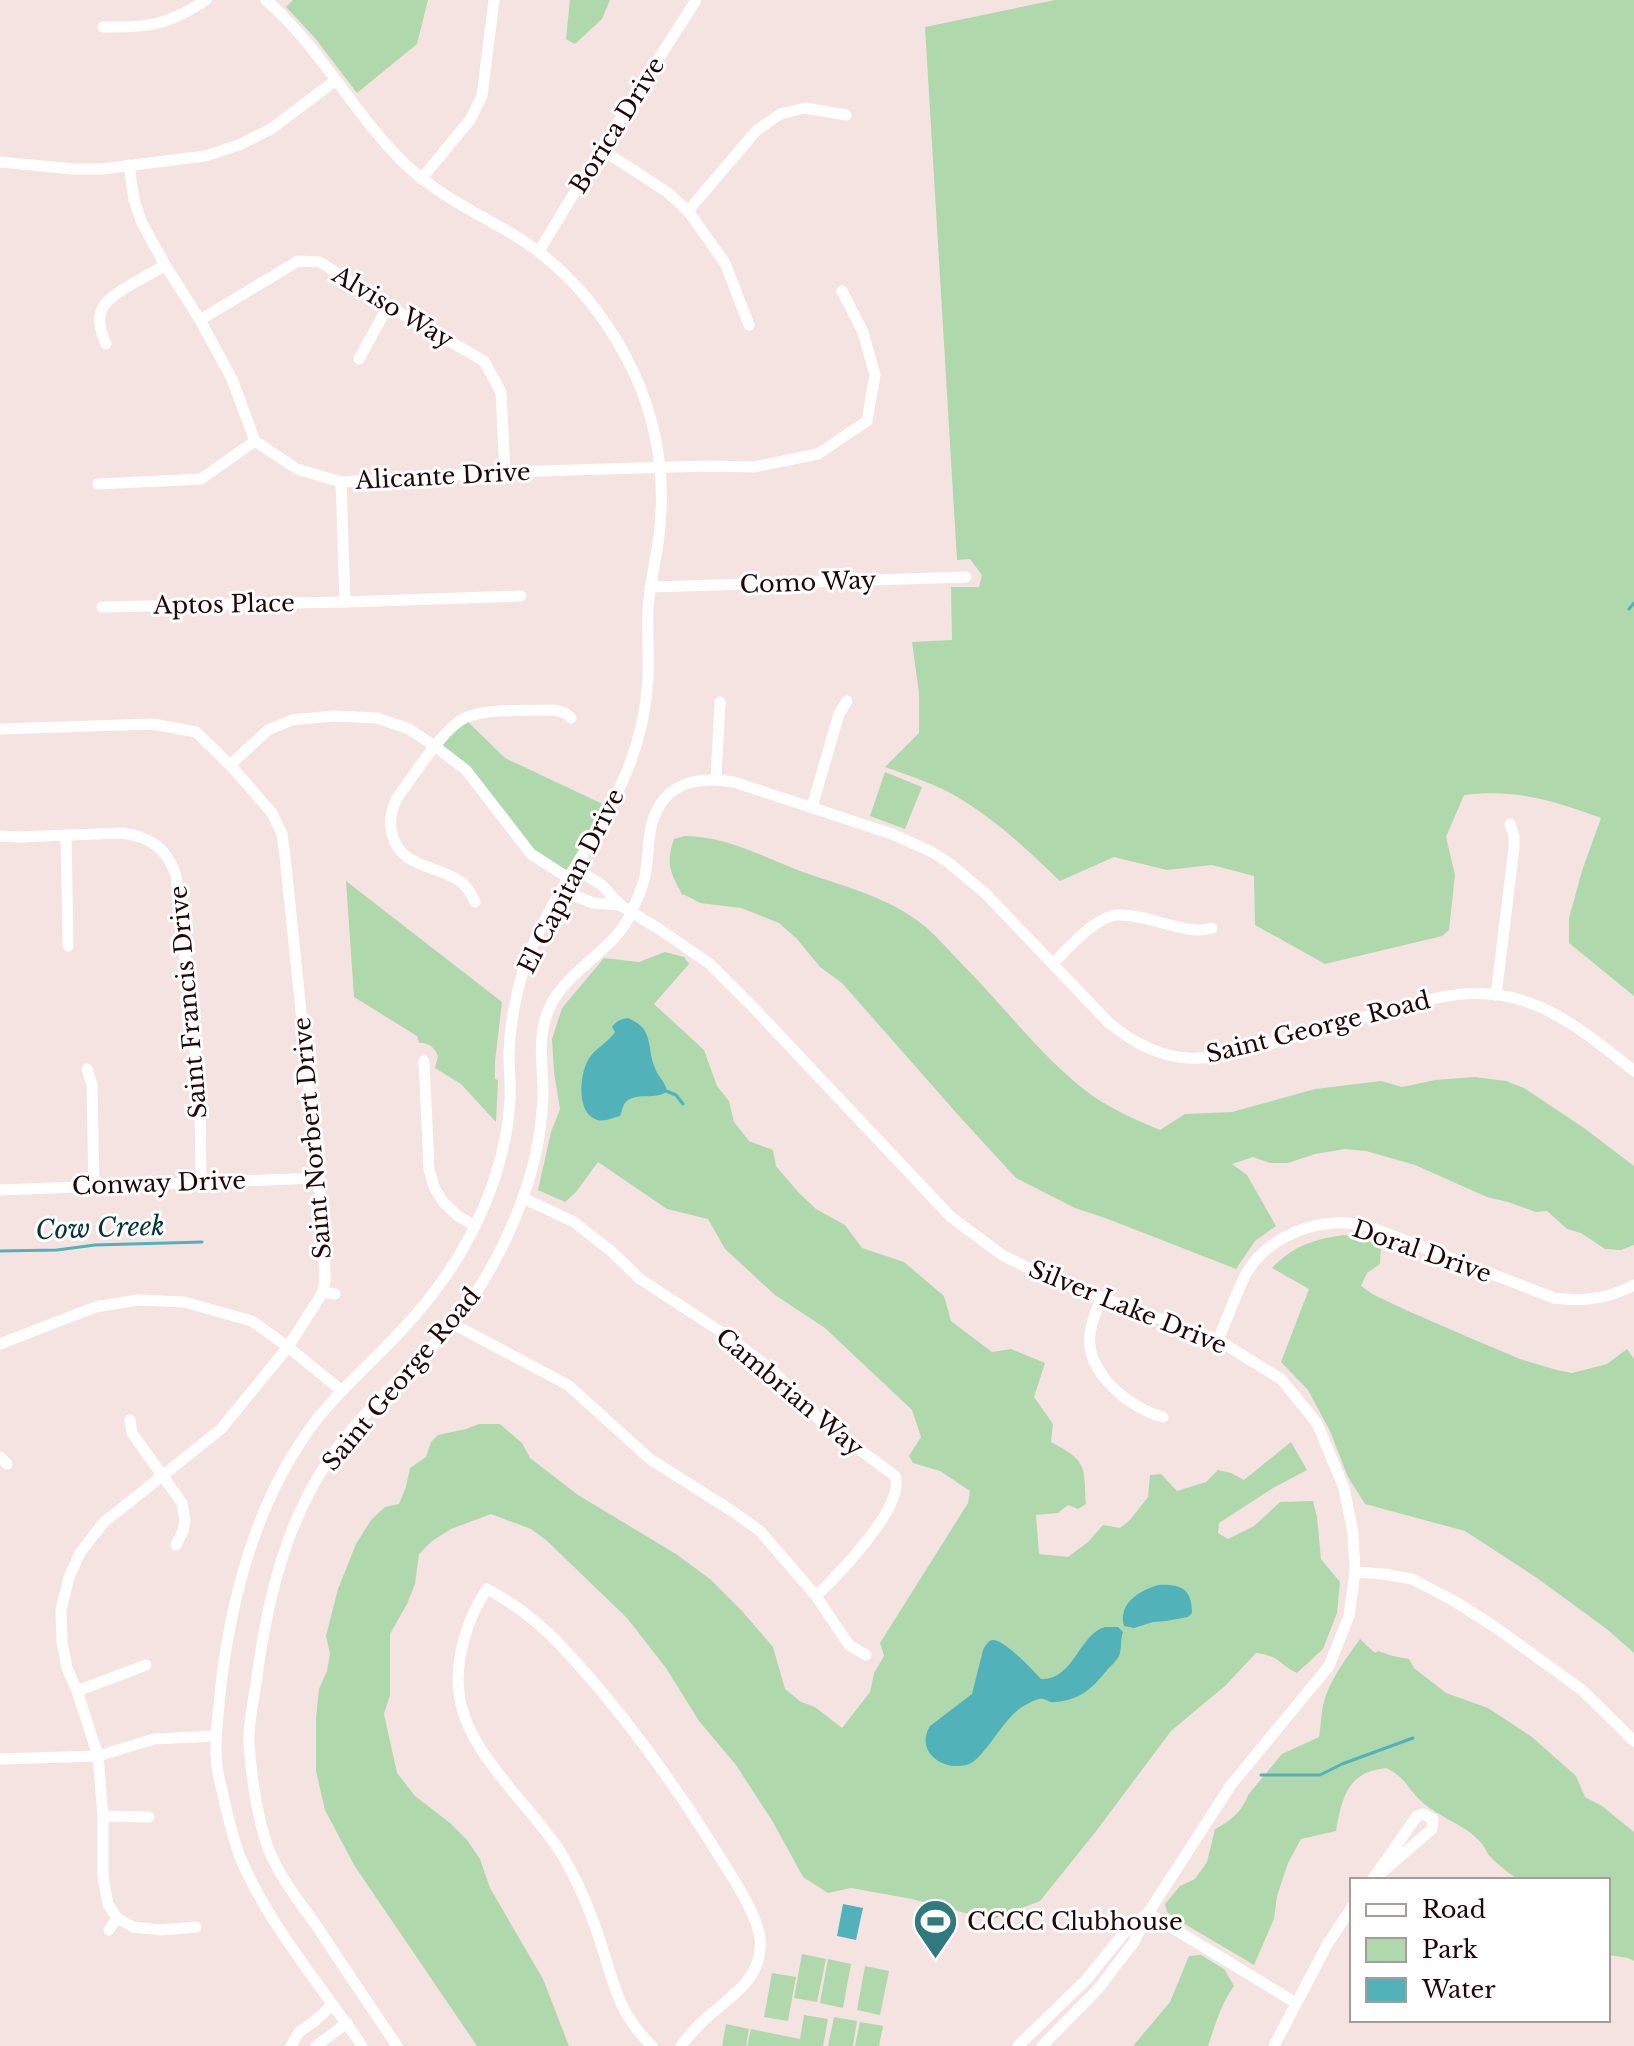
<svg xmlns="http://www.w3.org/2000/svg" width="1634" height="2046" font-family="'Libre Baskerville',serif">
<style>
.green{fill:#b0d8ad}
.water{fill:#52b2ba}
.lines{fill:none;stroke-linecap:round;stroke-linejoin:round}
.stream{stroke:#52b2ba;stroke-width:3}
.minor{stroke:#fff;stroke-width:11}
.labels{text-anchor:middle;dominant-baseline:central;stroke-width:6;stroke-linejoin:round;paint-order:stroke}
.street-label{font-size:24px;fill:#230707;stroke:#fff}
.poi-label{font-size:24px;fill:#230707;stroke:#fff;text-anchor:start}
.water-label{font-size:26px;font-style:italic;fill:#063539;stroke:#fff}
</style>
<rect width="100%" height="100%" fill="#f5e3e2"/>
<g class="green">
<polygon points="293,0 428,0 417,44 357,93 315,38 286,7"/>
<polygon points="570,0 610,0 602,19 575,44 566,39"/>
<path d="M1055,0H1634V996L1569,943V918L1582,871L1601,818C1552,800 1516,789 1464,795L1446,837L1455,875L1449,930L1442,936L1325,964L1255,925L1254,876L1212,865L1167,870L1114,857L1060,881C1029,851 997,821 959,798C936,784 910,776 885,767L919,733V693L912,642L952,640L951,587H979L982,575L970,559L957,560L925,27Z"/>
<polygon points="464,718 505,758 609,807 570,879 531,854 466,770 436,747"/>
<polygon points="885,772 922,787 905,829 870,816"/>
<path d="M685,836C723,836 760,855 795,869C837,885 882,894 918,921C934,932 948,950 962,964C1005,1007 1041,1057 1090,1094C1111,1109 1136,1120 1160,1130L1185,1114L1232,1112L1315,1089L1381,1081L1402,1087L1435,1080L1475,1077L1506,1081L1524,1088L1584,1128L1634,1166V1245L1621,1250L1605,1249L1581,1233L1567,1229L1547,1211L1536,1212L1508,1202L1487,1197L1415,1165L1366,1151L1345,1149L1315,1154L1288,1163H1270L1253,1157L1232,1164L1247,1175L1276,1226L1255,1241L1236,1269L1108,1219L1075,1208L1016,1178L959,1116L842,983L820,967L797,939L779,923L741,908L700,903L683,894V896C671,874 665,864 674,839Z"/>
<path d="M346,881L502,1002L495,1062V1079L498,1080L496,1122L461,1084L435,1068L438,1056C435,1048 429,1042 419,1043L417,1036L354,997Z"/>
<path d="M665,952L684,957L689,964L654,1004L704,1050L717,1086L729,1101L734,1122L749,1141L773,1150L776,1166L799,1193L816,1209L845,1225L862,1248L904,1262L944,1296L951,1321L992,1352L1011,1349L1045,1363L1034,1397L1053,1424L1051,1442C1087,1461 1084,1465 1086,1504L1078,1509L1068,1505L1058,1513L1036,1515L1039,1554L1068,1557L1088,1542L1103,1525L1120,1528L1130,1520L1148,1497L1150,1475L1161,1474L1177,1491L1206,1482L1218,1470L1231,1473L1244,1480L1291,1442L1307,1470L1273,1488L1219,1523L1218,1533L1228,1539L1254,1526L1280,1502L1313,1501L1317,1517L1321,1559L1340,1582L1337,1613L1323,1649L1297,1673C1278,1664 1281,1656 1256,1653L1225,1686L1171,1731L1097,1830L1040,1901L991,1920L912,1899L851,1888L828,1893L803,1877L773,1822L736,1765L699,1721L666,1668L627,1618L546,1540L531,1529L491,1514L451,1529L432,1541L419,1554L415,1584L407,1604L390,1634V1695L384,1714L397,1773L415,1796L450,1823L467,1840L480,1859L490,1888L543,1979L569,2046H477L354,1865L325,1810L316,1771V1718L319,1689L327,1671L330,1654L326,1636L338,1589L356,1544L371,1520L385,1507L399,1504L406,1487L410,1468L426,1457L431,1442L438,1435L466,1429L479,1424H500L522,1443L530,1458L578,1495L676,1554L710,1579L742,1611L773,1647L785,1689L801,1702L815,1707L842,1728L870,1692L874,1673L884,1656L880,1643L968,1503L970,1491L940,1471L913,1463L909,1456L921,1437L912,1410L825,1328L775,1295L725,1249L708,1219L667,1209L598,1162L576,1192L565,1202L538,1190L551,1132L560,1109L554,1072L552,1039L562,1008L604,958L639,962Z"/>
<path d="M1345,1235L1369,1241L1381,1246L1380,1264L1367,1273L1361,1286L1374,1295L1408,1311L1468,1337L1520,1359L1557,1370L1572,1373L1607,1364L1627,1349L1634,1359V1653L1608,1630L1537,1578L1465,1531L1365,1504L1348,1477L1330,1431L1308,1390L1281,1362L1309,1289L1272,1268C1294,1245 1315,1239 1345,1235Z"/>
<path d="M1360,1639L1375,1653L1378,1651L1393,1656L1409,1659L1414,1668L1446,1693L1488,1708L1532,1737L1576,1776L1585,1797L1602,1806L1634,1832V1961L1628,1958L1608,1955V1880C1593,1880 1524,1883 1516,1878C1511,1875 1491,1859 1488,1854C1486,1851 1485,1847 1482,1844C1465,1823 1435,1817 1417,1797C1405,1784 1404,1777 1386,1768C1380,1769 1372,1770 1366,1773C1344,1783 1340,1809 1336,1831L1301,1839L1288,1863L1277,1896L1274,1919L1254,1965L1178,1920L1167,1912L1165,1904L1180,1886L1195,1879L1207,1862L1215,1829C1229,1822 1243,1811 1248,1795L1282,1754L1319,1737C1321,1726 1321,1715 1323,1705C1329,1680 1346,1659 1360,1639Z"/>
<polygon points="802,1954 826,1959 817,2002 794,1998"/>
<path d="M1201,1955L1224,1969L1234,1986C1221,2004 1215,2025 1208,2046H1133L1170,2002L1189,1956Z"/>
<polygon points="828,1959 851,1964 843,2008 820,2003"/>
<polygon points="865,1966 889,1971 880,2015 857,2010"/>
<polygon points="772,1973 796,1977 788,2021 764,2017"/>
<polygon points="804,2015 828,2019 823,2046 747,2046 751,2029 800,2039"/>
<polygon points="834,2017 857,2021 853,2046 828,2046"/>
<polygon points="860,2022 883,2026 879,2046 855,2046"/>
<polygon points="726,2024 749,2029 746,2046 722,2046"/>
</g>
<g class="water">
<path d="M628,1018C655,1029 646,1047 655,1068C658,1077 665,1081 667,1091C657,1101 634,1091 625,1103C622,1107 622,1112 620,1116C612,1118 603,1123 595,1119C576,1111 580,1074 588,1060C595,1048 608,1043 615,1032L612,1027C616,1021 621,1019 628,1018Z"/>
<path d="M1158,1585C1180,1584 1192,1588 1192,1613L1188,1617L1166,1621L1153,1622L1134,1628L1124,1626C1118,1603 1139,1591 1158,1585Z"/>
<path d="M1105,1627H1118L1123,1632C1120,1640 1122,1649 1119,1656C1116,1661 1111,1666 1107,1670C1094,1686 1084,1697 1063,1701C1061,1701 1054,1703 1051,1702C1046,1701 1045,1698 1039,1699C1035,1700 1022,1706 1018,1710C1003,1721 982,1760 969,1764C945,1773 914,1752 930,1726L972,1694L983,1650C985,1646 988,1641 992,1640C1003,1638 1033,1670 1041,1679C1073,1681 1080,1633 1105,1627Z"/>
<polygon points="843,1904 863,1908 856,1940 837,1936"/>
</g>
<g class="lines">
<g class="stream">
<polyline points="1629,609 1634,603"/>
<polyline points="666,1091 676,1095 683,1104"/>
<polyline points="0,1251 57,1250 95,1245 202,1242"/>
<polyline points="1261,1775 1320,1775 1342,1764 1413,1738"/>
</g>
<g class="minor">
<path d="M266,0C320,47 353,113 404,163C433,191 467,208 502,228C562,261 606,313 635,375C656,422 665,474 660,526C658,553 650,580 648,608C647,632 649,655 648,679C646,711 639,742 627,771C599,839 545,902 523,971C515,998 510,1025 509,1053C509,1069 511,1085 510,1101C507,1151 489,1203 464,1247C446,1278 425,1306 400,1332C370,1364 337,1392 311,1427C255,1504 230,1601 220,1694C218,1718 214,1742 217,1765C218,1777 222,1788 224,1800C229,1820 233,1838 240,1857C269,1926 321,1985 362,2046"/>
<path d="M103,27C148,28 168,25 206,0"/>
<polyline points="601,149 667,192 688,211 725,263 749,325"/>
<polyline points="0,162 73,169 102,169 205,156 239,145 271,129 336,80"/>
<polyline points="129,165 134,200 142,223 165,265 200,320 232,379 255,441 297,469 341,482 505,472 706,466 754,467 818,454 867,421 875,375 863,332 842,291"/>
<polyline points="421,179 470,120 482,96 494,0"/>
<polyline points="688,211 756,131 780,114 805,108 846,115"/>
<polyline points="539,251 601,149 696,0"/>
<polyline points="200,320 298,261 320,262 388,306 484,361 501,392 505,472"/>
<path d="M106,344C91,311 103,301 132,284C143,278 154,272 165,265"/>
<polyline points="359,359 388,306"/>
<polyline points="341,482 345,602"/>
<polyline points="98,484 201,479 255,441"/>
<polyline points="650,587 966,577"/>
<polyline points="102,607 345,602 521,596"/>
<polyline points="0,729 153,724 196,732 230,765 272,813 282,834 285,856 324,1235 325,1280 323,1292 288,1347 221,1429 103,1523 80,1553 69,1577 61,1610 62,1642 67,1668 77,1691 98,1756 103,1816 103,1877 108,1904 117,1918 133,1927 161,1930 196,1927"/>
<polyline points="230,765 268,730 292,720 333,716 377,718 409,729 436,747 466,770 531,854 570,879"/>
<polyline points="716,779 720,702"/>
<polyline points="812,807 839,714 847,701"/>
<polyline points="66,835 68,946"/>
<path d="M0,836L19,837L122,833C150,837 166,847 176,875L200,1097L201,1181"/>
<polyline points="575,868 602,885 620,905 662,931 710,964 751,1005 951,1217 1002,1255 1053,1280 1218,1340 1281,1379 1317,1423 1344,1488 1353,1533 1355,1572 1349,1616 1329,1666 1231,1785 1148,1913 1134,1942 1098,1989 1042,2046"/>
<polyline points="562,891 593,903 620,905"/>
<path d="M475,902C472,895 468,887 461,882C438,865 400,868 392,834C389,821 391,811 397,798C413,777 444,726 467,717C492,708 529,711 555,710L565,713L571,718"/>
<path d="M1053,964C1068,948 1096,916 1118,915C1137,914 1156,922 1174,926C1187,929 1199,932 1212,928"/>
<polyline points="1496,995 1514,848 1514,836 1510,824"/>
<polyline points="424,1061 429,1169 434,1187 443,1202 458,1216 475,1226"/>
<polyline points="87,1069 92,1085 94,1185"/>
<polyline points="0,1190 318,1178"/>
<path d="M523,1198L574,1222L611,1251L640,1279L729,1337L773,1371L820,1420L895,1476C906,1506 837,1576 816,1596"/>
<polyline points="323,1292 335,1294"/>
<path d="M1101,1298C1097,1309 1091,1322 1090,1334C1085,1372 1130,1409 1163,1417"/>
<polyline points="453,1324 568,1385 650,1459 732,1511 760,1531 816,1596 849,1645 866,1655"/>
<path d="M1218,1340C1227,1319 1235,1296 1245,1276C1262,1244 1299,1225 1334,1223C1344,1222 1355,1224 1365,1225L1554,1298C1582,1302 1608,1299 1634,1285"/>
<polyline points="0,1344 95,1307 138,1300 184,1302 252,1321 288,1347 342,1391"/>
<polyline points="130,1420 132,1433 182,1503 185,1520 183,1531 176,1545"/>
<polyline points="0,1457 7,1464"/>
<polyline points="1355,1572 1383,1574 1412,1579 1454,1601 1495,1627 1582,1690 1634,1741"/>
<polyline points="77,1691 146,1665"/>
<polyline points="0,1759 98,1756 154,1739 216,1736"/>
<polyline points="103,1816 149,1817"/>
<polyline points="1372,1880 1417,1816 1423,1814 1433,1819 1432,1829 1373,1880"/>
<polyline points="1148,1913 1296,2003"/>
<polyline points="109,1930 117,1918"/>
<polyline points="291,2046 299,2032 315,2021 332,2005"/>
<polyline points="316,2046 347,2023"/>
<path d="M397,2046C371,2007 344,1968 318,1928C301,1904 282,1880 270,1853C258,1823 251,1776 249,1743C248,1724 253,1703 256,1684C268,1591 290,1502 352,1429C383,1393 419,1362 450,1327C480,1294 509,1238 523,1197C536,1162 543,1124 543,1087C542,1064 539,1042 545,1020C558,971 613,956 632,911C636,902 643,886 645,876C651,848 644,824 665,798C683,778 710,778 734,782L892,834L932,852L949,863L986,894L1109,1023C1131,1041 1158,1056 1187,1058C1226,1061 1274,1042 1312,1031C1354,1019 1396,1009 1437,998C1523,979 1572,1022 1634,1071"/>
<path d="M652,2046C620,2014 616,1992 603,1950C593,1918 577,1878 559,1850C528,1802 465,1751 459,1693C455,1659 467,1618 487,1589C515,1604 541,1624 563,1648C624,1713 676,1786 723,1862C736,1883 756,1913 760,1938C761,1943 760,1950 759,1956C754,1987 717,2005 697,2027C691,2033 686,2040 681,2046"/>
<polyline points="1018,2046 1086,1980 1124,1933 1144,1916"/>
<polyline points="1274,2046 1327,1945 1352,1907"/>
</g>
</g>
<defs>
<symbol id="stadium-pin" viewBox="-11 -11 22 30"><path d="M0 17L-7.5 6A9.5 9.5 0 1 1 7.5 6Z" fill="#30797f" stroke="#fff"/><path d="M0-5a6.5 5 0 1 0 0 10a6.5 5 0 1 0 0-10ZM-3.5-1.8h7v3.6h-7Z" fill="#fff"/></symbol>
</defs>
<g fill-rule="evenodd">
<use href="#stadium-pin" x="910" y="1896" width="51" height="69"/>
</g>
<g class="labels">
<g class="street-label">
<text transform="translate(617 125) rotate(-58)">Borica Drive</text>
<text transform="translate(393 307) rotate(31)">Alviso Way</text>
<text transform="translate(443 476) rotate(-3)">Alicante Drive</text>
<text transform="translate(808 582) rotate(-2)">Como Way</text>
<text transform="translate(224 604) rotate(-1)">Aptos Place</text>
<text transform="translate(571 881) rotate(-63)">El Capitan Drive</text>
<text transform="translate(188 1002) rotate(-95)">Saint Francis Drive</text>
<text transform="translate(1318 1027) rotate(-14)">Saint George Road</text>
<text transform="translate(312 1138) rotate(-95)">Saint Norbert Drive</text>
<text transform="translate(159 1183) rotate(-2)">Conway Drive</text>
<text transform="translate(1422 1251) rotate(19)">Doral Drive</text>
<text transform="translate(1128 1307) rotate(22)">Silver Lake Drive</text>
<text transform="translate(401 1379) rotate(-50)">Saint George Road</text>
<text transform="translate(790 1392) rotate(40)">Cambrian Way</text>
</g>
<g class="poi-label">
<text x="967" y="1921">CCCC Clubhouse</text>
</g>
<g class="water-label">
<text transform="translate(100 1228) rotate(-2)">Cow Creek</text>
</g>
</g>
<rect x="1350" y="1878" width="260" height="144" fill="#ffffff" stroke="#a79c9c" stroke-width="2"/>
<rect x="1366" y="1904" width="40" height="12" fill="#ffffff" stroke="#a79c9c" stroke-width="2"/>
<text x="1422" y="1918" font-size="24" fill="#230707">Road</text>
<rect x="1366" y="1938" width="40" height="24" fill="#b0d8ad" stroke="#a79c9c" stroke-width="2"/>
<text x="1422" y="1958" font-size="24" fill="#230707">Park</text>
<rect x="1366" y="1978" width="40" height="24" fill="#52b2ba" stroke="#a79c9c" stroke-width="2"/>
<text x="1422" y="1998" font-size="24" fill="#230707">Water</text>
</svg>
